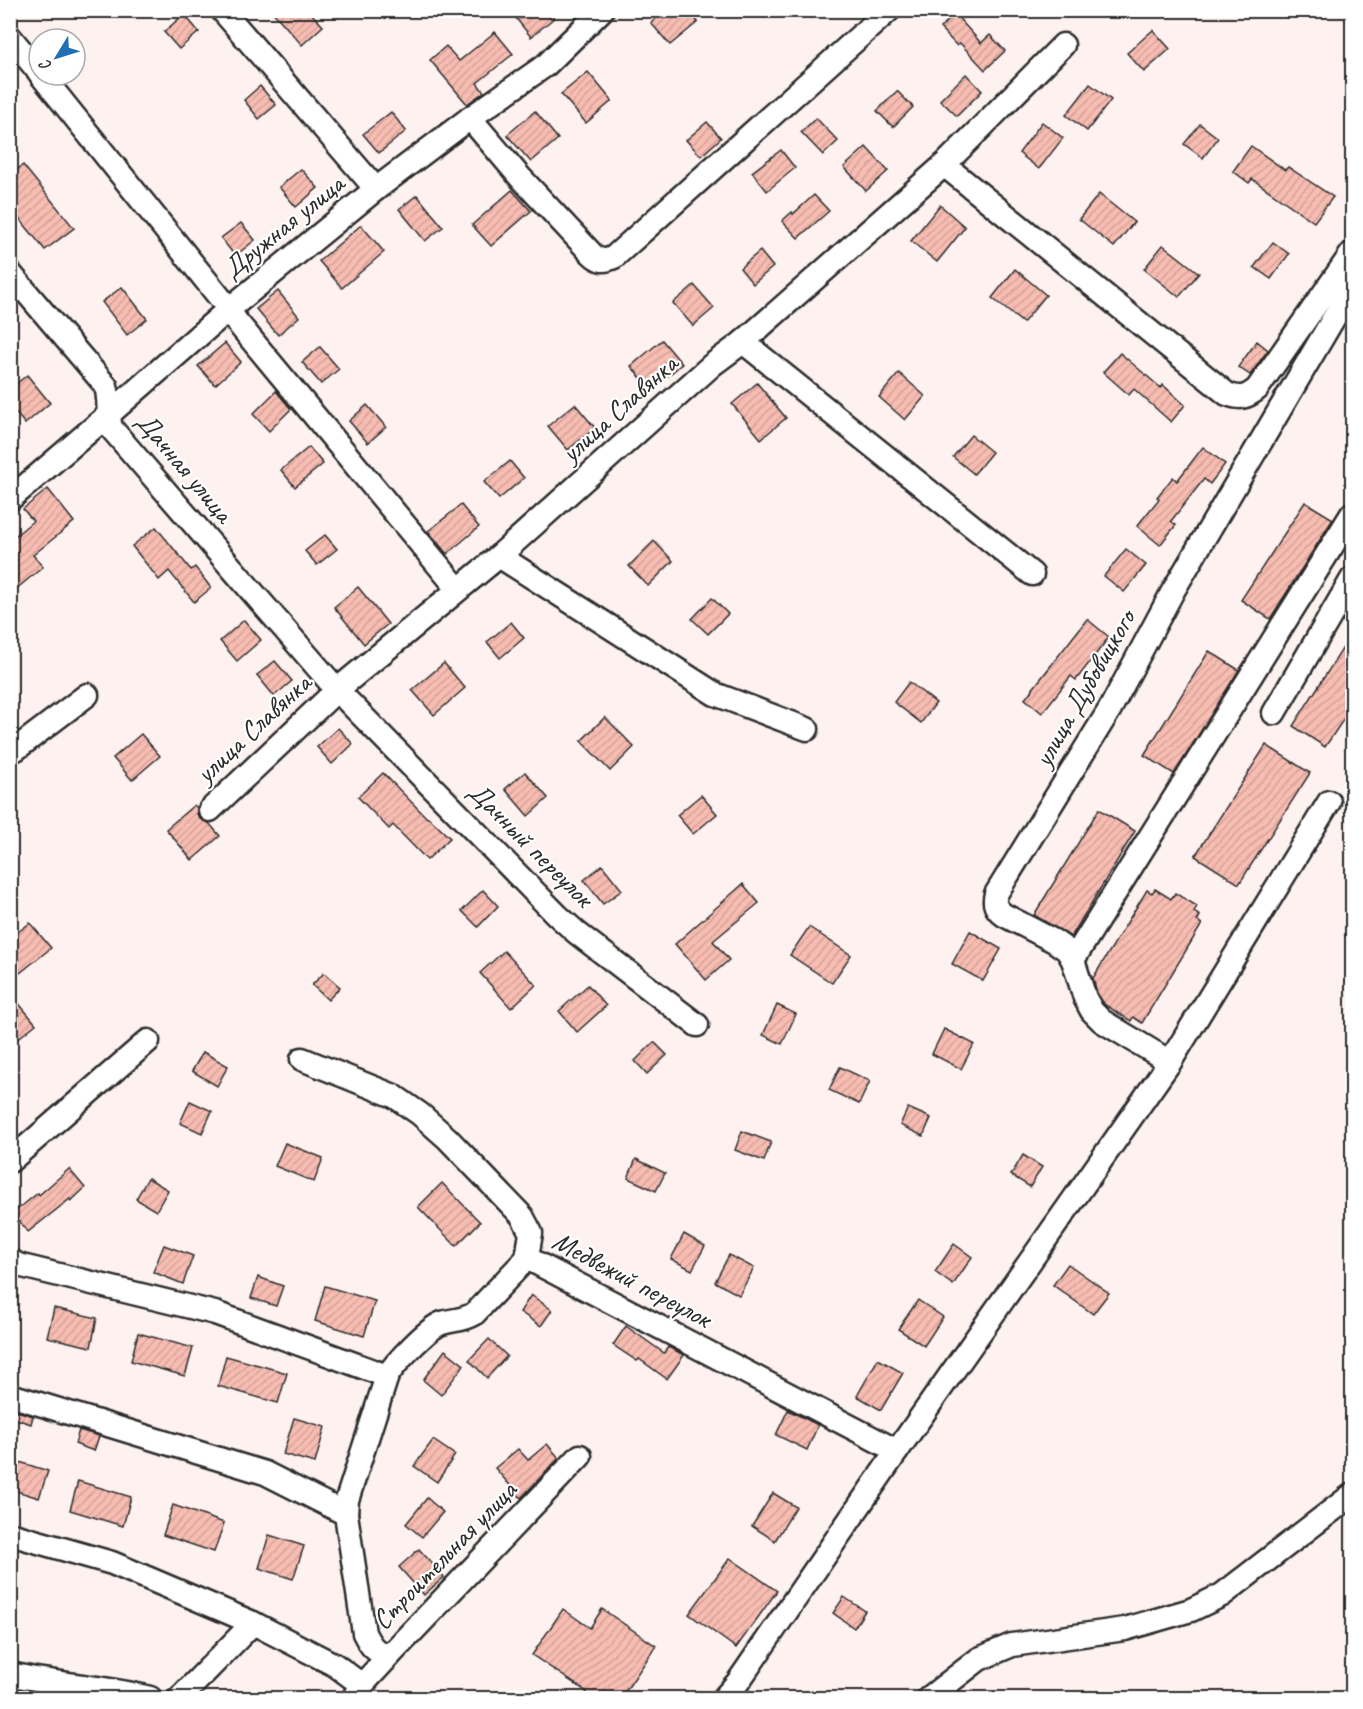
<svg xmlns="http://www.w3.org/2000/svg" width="1363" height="1709" font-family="Caveat,sans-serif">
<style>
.building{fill:url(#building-hatch);stroke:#2b2b2b;stroke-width:1.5}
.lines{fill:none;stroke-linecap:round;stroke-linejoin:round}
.minor-casing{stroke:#2b2b2b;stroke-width:27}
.minor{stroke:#fff;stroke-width:22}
.labels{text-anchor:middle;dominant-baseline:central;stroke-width:4.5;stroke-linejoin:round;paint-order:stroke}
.street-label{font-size:28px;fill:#2b2b2b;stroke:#fff}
</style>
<defs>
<pattern id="building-hatch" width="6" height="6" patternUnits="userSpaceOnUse" patternTransform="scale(1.5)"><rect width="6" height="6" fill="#f7bcb2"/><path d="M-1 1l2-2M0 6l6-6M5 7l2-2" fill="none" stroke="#d4a299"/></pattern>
</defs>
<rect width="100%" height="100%" fill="#fdf2f0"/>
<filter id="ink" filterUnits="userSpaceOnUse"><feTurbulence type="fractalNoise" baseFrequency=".0167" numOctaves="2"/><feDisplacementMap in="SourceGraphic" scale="12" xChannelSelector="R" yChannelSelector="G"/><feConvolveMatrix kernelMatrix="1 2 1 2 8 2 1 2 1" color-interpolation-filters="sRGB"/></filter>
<g filter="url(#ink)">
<g class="building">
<polygon points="271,10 308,10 323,26 302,45"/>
<polygon points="523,10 548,10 554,18 531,37 515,17"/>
<polygon points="665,10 688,10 698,22 670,45 651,23"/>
<polygon points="184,14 199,32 179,49 164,32"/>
<polygon points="955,14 981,43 990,35 1005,51 985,70 960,43 957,46 940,28"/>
<polygon points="1153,30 1170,49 1144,72 1127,53"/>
<polygon points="495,32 513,54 477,83 484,92 467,104 430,60 446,46 459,61"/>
<polygon points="588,72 612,101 586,123 561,94"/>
<polygon points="966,74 982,91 957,116 940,100"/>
<polygon points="1090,84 1111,100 1087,131 1066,115"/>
<polygon points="260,86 276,105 259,119 244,100"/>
<polygon points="897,91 913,107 893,127 877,111"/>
<polygon points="535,111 558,139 531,162 507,135"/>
<polygon points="391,112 406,131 379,153 363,134"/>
<polygon points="816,118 838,141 823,155 801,132"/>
<polygon points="707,122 721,138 701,156 686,140"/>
<polygon points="1042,122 1063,138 1039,169 1019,153"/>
<polygon points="1200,124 1218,138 1203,158 1184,144"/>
<polygon points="1251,146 1285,170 1288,167 1333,197 1314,222 1252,179 1249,183 1233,171"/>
<polygon points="866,147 888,171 866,191 844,167"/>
<polygon points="781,150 795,168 767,191 752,172"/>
<polygon points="23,165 74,228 45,250 10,207 10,175"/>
<polygon points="301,169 318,188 296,207 279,187"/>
<polygon points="512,190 531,211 491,246 472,225"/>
<polygon points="1099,194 1134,222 1114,247 1079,219"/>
<polygon points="417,195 443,227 425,241 399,209"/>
<polygon points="814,195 829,211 798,238 782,221 792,212 793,214"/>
<polygon points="940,205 965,227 937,262 911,241"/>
<polygon points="241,223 255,240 235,256 221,238"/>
<polygon points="361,225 384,252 342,288 319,261"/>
<polygon points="1273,242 1289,254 1271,279 1254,267"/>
<polygon points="1163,245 1199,273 1179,297 1144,269"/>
<polygon points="760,251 773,267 753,284 740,268"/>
<polygon points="1015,269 1046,295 1023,323 992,298"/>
<polygon points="694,285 714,308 693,326 673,303"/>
<polygon points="122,287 147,319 127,335 102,302"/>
<polygon points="278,291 299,317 278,335 256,309"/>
<polygon points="662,340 682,364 651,390 631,366"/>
<polygon points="1257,341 1268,350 1250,375 1238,367"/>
<polygon points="225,343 241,362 215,385 198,366"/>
<polygon points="320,347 339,369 321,384 302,362"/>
<polygon points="1120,353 1161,388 1163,385 1185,405 1171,422 1134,389 1129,395 1103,372"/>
<polygon points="899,373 925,396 905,420 879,397"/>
<polygon points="27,375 50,403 25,424 10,406 10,389"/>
<polygon points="757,383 786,418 761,439 732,404"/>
<polygon points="276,391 291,409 269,431 253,414"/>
<polygon points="575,404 595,428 568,450 548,426"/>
<polygon points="367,405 386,427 368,443 349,421"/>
<polygon points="971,435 992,452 974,474 953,457"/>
<polygon points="309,447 323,464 295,487 281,470"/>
<polygon points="1203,447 1225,464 1210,484 1204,479 1171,521 1176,525 1160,545 1137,526 1159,499 1157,497 1173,477 1177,481"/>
<polygon points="510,461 524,478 499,499 484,482"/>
<polygon points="48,489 74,522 33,555 43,567 10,594 10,540 33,521 23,509"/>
<polygon points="1305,502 1333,519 1270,619 1241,600"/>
<polygon points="461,505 479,527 447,554 428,531"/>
<polygon points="156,527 191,570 195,567 211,588 194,602 169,571 159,580 132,546"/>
<polygon points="325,535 337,549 317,565 305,551"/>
<polygon points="654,541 673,561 648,586 629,566"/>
<polygon points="1126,549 1146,565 1124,592 1104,576"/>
<polygon points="358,587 388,624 364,644 334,607"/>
<polygon points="712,598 728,614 708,634 692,619"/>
<polygon points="1087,619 1109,637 1076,680 1071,676 1042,713 1025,699"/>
<polygon points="244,620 261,640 237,661 220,641"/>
<polygon points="511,622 524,638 500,658 487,642"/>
<polygon points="1353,632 1353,705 1325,747 1293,726"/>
<polygon points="1209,651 1239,670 1174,774 1144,755"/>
<polygon points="275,661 292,681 274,696 257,675"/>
<polygon points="444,663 465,688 434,715 412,690"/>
<polygon points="909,682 936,703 921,723 894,702"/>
<polygon points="605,717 634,747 610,771 581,741"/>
<polygon points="338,728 353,744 332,764 317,747"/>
<polygon points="141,734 160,756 132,780 113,758"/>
<polygon points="1266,745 1310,773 1239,884 1195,856"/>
<polygon points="525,772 548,798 528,816 505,789"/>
<polygon points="383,773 427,818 428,817 450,838 427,860 393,825 389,829 358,797"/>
<polygon points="701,795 717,814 693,834 677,815"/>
<polygon points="194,805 197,808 197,814 200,819 209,823 220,836 192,860 166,829"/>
<polygon points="1099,809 1135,831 1071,937 1034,915"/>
<polygon points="602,865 622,890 603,904 584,880"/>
<polygon points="743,884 759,903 713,941 729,960 706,980 675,944"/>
<polygon points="1155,889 1171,899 1175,893 1197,906 1194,912 1200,916 1197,921 1202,924 1142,1023 1133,1017 1131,1021 1105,1005 1097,993 1093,978 1147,890 1152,893"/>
<polygon points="483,890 498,906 478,927 462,911"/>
<polygon points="30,923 51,948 20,973 10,961 10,938"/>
<polygon points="809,927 851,955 832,983 790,955"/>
<polygon points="970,931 1001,949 983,981 952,964"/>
<polygon points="504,951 536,985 511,1008 480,973"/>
<polygon points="324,973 340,987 328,1000 312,985"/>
<polygon points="588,985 606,1006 577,1032 559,1011"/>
<polygon points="10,993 36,1024 10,1045"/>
<polygon points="777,1005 796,1014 782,1044 763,1035"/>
<polygon points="944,1029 974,1044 961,1069 932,1054"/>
<polygon points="654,1042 667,1055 647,1074 635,1061"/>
<polygon points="203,1052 228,1066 217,1086 192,1071"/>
<polygon points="840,1067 870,1081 859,1104 829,1090"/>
<polygon points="190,1101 212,1111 202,1133 180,1123"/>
<polygon points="908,1108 931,1118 923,1136 900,1125"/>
<polygon points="742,1131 771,1142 764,1161 735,1150"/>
<polygon points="285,1143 323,1158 314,1182 275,1166"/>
<polygon points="1023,1155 1042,1167 1030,1187 1011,1175"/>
<polygon points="636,1159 665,1173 656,1191 628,1178"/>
<polygon points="69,1169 85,1188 71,1201 70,1199 28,1232 13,1213 38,1193 39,1195"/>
<polygon points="148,1178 168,1190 156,1211 136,1199"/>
<polygon points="442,1183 480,1222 456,1246 418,1207"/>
<polygon points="684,1234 705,1246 692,1270 671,1259"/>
<polygon points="954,1244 972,1257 953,1285 935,1272"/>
<polygon points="164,1245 193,1256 183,1284 153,1272"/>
<polygon points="729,1255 754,1268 739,1295 715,1282"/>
<polygon points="1068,1264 1109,1293 1093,1314 1053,1285"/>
<polygon points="258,1277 283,1286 276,1306 251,1298"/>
<polygon points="325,1286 375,1301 364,1336 315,1321"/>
<polygon points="531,1295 552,1310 541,1326 520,1312"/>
<polygon points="918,1300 943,1317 924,1346 898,1329"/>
<polygon points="54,1308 97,1318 91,1347 47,1337"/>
<polygon points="626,1326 664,1353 668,1347 684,1355 667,1379 639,1359 637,1361 613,1345"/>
<polygon points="138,1333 193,1348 185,1376 131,1361"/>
<polygon points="489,1339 507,1356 487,1378 469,1360"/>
<polygon points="445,1350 464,1365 441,1395 423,1380"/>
<polygon points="226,1356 287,1373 278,1403 218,1386"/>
<polygon points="878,1359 903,1373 881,1410 857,1396"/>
<polygon points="10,1409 33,1416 31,1424 10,1417"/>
<polygon points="788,1410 818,1425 807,1450 776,1435"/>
<polygon points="294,1418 325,1427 315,1463 283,1454"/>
<polygon points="79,1430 99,1436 94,1451 75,1444"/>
<polygon points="433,1440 455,1455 437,1482 414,1466"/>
<polygon points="547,1444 559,1458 521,1498 495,1468 518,1449 528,1460"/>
<polygon points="10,1459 48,1471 39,1498 10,1489"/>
<polygon points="78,1481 131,1497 123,1526 70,1510"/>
<polygon points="773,1493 796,1507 775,1541 752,1526"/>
<polygon points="427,1498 443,1512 422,1537 406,1524"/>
<polygon points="173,1505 224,1523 214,1552 163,1535"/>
<polygon points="269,1535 304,1546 293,1579 259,1568"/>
<polygon points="419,1549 444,1577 424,1595 399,1567"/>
<polygon points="730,1558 777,1591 736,1648 689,1614"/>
<polygon points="844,1597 865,1611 854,1628 833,1613"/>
<polygon points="563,1609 590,1628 602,1609 656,1646 621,1698 582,1698 587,1692 532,1655"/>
</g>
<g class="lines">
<defs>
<g id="minor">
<polyline points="222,10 376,189"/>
<polyline points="10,37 39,72"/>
<polyline points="41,75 229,309 236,321 458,589"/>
<path d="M470,118L519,176L591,253C599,261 604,262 614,257L889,10"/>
<path d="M944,165L1227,394C1240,399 1246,398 1257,389L1352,253"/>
<path d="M10,273L106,386C110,400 107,413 111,428L337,690L557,915L577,933L697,1025"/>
<polyline points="743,342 1032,574"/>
<polyline points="10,499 107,416 229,309 376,189 470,118 546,65 602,10"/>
<polyline points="499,556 715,694 807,729"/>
<polyline points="1274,713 1352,579"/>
<polyline points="10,751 16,749 87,695"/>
<polyline points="210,810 337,690 499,556 712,365 743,342 944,165 1063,45"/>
<polyline points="1073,960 1352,514"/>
<polyline points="302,1059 394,1096 420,1114 447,1138 522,1216 531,1233 527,1258 897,1451"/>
<path d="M1170,1062L1102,1021L1092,1011L1085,998L1073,960L1067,950L1054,941L1004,915C996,909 993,904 996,894L1110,709L1173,591L1352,287"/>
<polyline points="10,1161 148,1041"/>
<polyline points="10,1260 18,1265 215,1313 387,1376"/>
<polyline points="10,1395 265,1473 346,1514"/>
<polyline points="10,1534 112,1563 253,1623 335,1665 362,1685"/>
<path d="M389,1656C374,1651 371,1647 364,1633L346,1514L347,1500L387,1376C395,1363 428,1328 442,1323C455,1319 462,1321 474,1314L527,1258"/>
<path d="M10,1674C57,1685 105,1686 150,1698"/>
<polyline points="354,1697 362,1685 389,1656 580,1456"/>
<polyline points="180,1698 253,1623"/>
<polyline points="724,1698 738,1682 897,1451 1170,1062 1329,802"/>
<polyline points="929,1698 979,1659 1012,1645 1125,1629 1191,1610 1222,1595 1352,1495"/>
</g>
</defs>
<use href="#minor" class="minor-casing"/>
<use href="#minor" class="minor"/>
</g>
</g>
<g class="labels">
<g class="street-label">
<text transform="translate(283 226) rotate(-39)">Дружная улица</text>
<text transform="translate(619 408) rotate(-42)">улица Славянка</text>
<text transform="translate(185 467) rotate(50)">Дачная улица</text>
<text transform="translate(1084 688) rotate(-60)">улица Дубовицкого</text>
<text transform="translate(253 728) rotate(-43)">улица Славянка</text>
<text transform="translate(531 844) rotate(45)">Дачный переулок</text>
<text transform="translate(632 1279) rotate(28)">Медвежий переулок</text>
<text transform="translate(444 1555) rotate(-46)">Строительная улица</text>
</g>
</g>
<rect width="1363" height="1709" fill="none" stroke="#fff" stroke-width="36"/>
<rect x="18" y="18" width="1327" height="1673" fill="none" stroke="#2b2b2b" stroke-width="2" filter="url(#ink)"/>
<g transform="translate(57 57) rotate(232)"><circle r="28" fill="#ffffff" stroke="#aaaaaa" stroke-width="1.5"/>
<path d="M0-4.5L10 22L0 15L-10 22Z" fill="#1f6fb2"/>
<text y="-9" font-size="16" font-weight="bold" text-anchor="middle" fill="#2b2b2b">С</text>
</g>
</svg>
